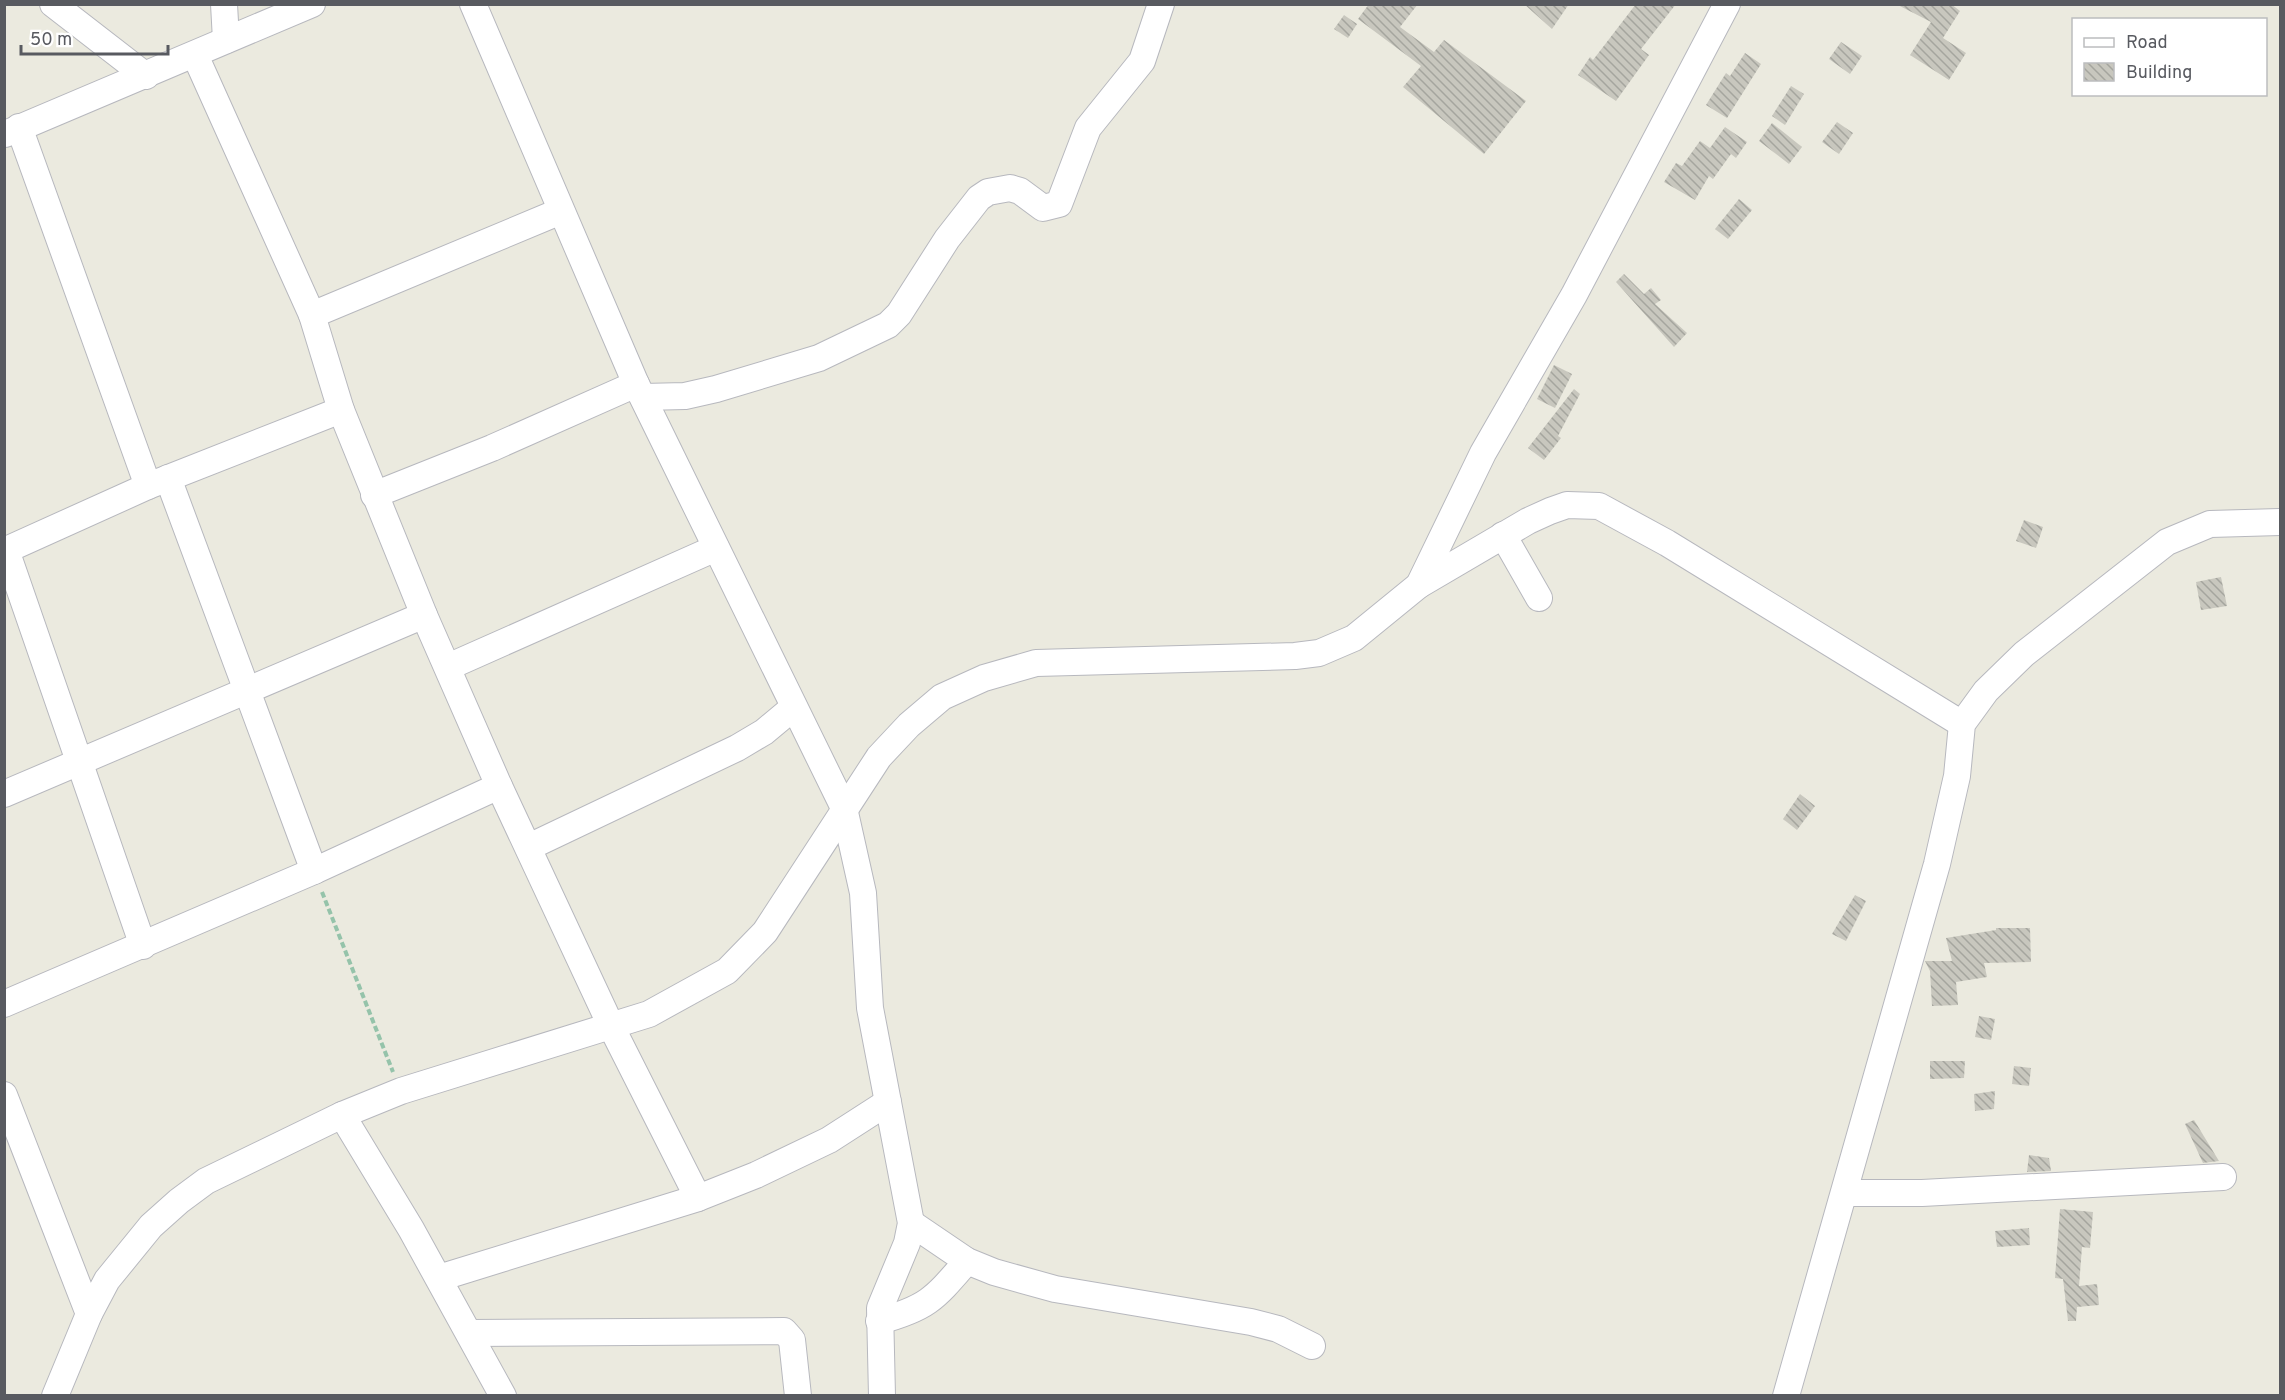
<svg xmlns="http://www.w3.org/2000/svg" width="2285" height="1400" font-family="Overpass,sans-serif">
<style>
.building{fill:url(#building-back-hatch)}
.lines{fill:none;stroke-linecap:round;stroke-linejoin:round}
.minor-casing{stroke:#b7b8be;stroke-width:28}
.path{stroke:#95c3aa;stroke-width:4;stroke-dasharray:6 3;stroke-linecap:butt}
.minor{stroke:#fff;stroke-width:26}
</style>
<defs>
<pattern id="building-back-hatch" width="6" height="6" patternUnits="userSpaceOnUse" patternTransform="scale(1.5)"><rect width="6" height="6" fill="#c8c7be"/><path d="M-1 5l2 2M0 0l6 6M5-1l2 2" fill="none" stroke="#a5a59e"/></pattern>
</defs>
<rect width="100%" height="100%" fill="#ebeadf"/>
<g class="building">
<polygon points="1369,4 1418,4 1400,27 1434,52 1444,40 1526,101 1484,154 1403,87 1421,66 1358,19"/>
<polygon points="1524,4 1569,4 1552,29"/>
<polygon points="1636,4 1676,4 1641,49 1649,55 1616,101 1578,75 1590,57 1593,60"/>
<polygon points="1896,4 1951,4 1960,11 1943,38 1966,53 1949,80 1910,55 1931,22"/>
<polygon points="1344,15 1357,24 1348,38 1334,29"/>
<polygon points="1841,42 1862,56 1850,74 1829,59"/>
<polygon points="1745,53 1761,64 1727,118 1706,105 1726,73 1730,76"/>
<polygon points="1791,86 1804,94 1785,125 1772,116"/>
<polygon points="1837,122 1853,133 1839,154 1822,142"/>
<polygon points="1772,123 1802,147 1789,164 1759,141"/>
<polygon points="1725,127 1747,142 1736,158 1731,154 1713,179 1709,176 1695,200 1664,182 1676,163 1682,166 1700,141 1710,148"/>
<polygon points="1739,199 1752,210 1728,239 1715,229"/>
<polygon points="1624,274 1644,294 1651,288 1661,300 1655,304 1687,333 1674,347 1616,282"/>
<polygon points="1554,365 1572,374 1555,408 1537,399"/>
<polygon points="1574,389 1580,394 1558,436 1561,438 1544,460 1528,448"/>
<polygon points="2024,520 2043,527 2036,548 2016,541"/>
<polygon points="2221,577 2227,606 2201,610 2196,582"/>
<polygon points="1800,794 1815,806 1797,830 1783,819"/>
<polygon points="1855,895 1866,901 1846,941 1832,934"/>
<polygon points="1996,928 2030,928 2031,962 1984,963 1987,977 1956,982 1958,1005 1932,1006 1930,971 1925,961 1952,961 1946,938 1996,930"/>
<polygon points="1979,1016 1995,1019 1991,1040 1975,1037"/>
<polygon points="1930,1061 1965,1061 1964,1078 1930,1079"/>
<polygon points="2014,1066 2031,1068 2029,1086 2012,1084"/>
<polygon points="1995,1091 1994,1109 1975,1111 1974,1094"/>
<polygon points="2194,1120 2219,1161 2203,1163 2185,1124"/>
<polygon points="2029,1155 2049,1158 2051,1171 2027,1172"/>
<polygon points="2060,1209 2093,1212 2090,1248 2082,1247 2079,1286 2097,1284 2099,1305 2077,1307 2076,1321 2068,1321 2063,1279 2055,1278"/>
<polygon points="2029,1228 2030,1245 1997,1247 1995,1231"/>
</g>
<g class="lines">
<defs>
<g id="minor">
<polyline points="53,4 146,76"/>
<polyline points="224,4 226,40"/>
<polyline points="473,4 636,384 844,808 863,893 870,1008 911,1223 907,1243 880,1308 882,1396"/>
<polyline points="195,55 312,315 341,410 424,615 499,786 612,1028 698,1198"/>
<polyline points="19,127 148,486"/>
<polyline points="5,134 312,4"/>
<polyline points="312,315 561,211"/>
<polyline points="643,397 685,396 716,389 819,358 888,325 899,314 947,239 979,198 988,192 1010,188 1020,191 1043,208 1059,204 1088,128 1142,61 1161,4"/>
<polyline points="168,478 314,871"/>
<polyline points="374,495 492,448 636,384"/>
<polyline points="1503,535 1539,598"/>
<polyline points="6,550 143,946"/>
<polyline points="4,551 148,486 341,410"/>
<polyline points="1419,585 1528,521 1550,511 1567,505 1599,506 1667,543 1962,724"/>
<polyline points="448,667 716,548"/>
<polyline points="4,794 424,615"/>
<polyline points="529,847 737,748 764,732 794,707"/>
<polyline points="4,1004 314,871 499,786"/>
<polyline points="4,1095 89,1314"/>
<polyline points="342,1115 411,1229 503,1396"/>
<polyline points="1845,1193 1922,1193 2223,1177"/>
<polyline points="911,1223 967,1261 994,1272 1055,1289 1251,1322 1278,1329 1312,1346"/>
<polyline points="439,1278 698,1198 756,1175 829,1140 888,1102"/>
<path d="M879,1321C928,1308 935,1298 967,1261"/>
<polyline points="470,1333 784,1331 792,1340 798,1396"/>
<polyline points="55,1396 89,1314 107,1280 151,1226 179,1201 206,1181 342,1115 401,1091 649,1014 727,971 765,932 879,757 909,725 942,697 984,678 1036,663 1295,656 1319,653 1354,638 1419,585 1483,453 1574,295 1727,4"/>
<polyline points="1786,1396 1937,864 1957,776 1962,724 1986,691 2024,654 2167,542 2210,524 2280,522"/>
</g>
</defs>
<use href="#minor" class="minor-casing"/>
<polyline class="path" points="322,892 393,1072"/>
<use href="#minor" class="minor"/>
</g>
<rect width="2285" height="1400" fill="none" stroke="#585a60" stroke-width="12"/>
<rect x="2072" y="18" width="195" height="78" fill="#ffffff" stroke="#bcbdbf" stroke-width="1.5"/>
<rect x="2084" y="38" width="30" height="9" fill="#ffffff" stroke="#bcbdbf" stroke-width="1.5"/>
<text x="2126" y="48" font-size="18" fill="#585a60">Road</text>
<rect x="2084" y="63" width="30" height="18" fill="url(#building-back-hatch)" stroke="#bcbdbf" stroke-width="1.5"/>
<text x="2126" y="78" font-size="18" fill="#585a60">Building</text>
<path d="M21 45v9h147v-9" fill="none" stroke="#585a60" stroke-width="3"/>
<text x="30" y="45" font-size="18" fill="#585a60" stroke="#ffffff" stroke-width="4.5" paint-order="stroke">50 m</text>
</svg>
